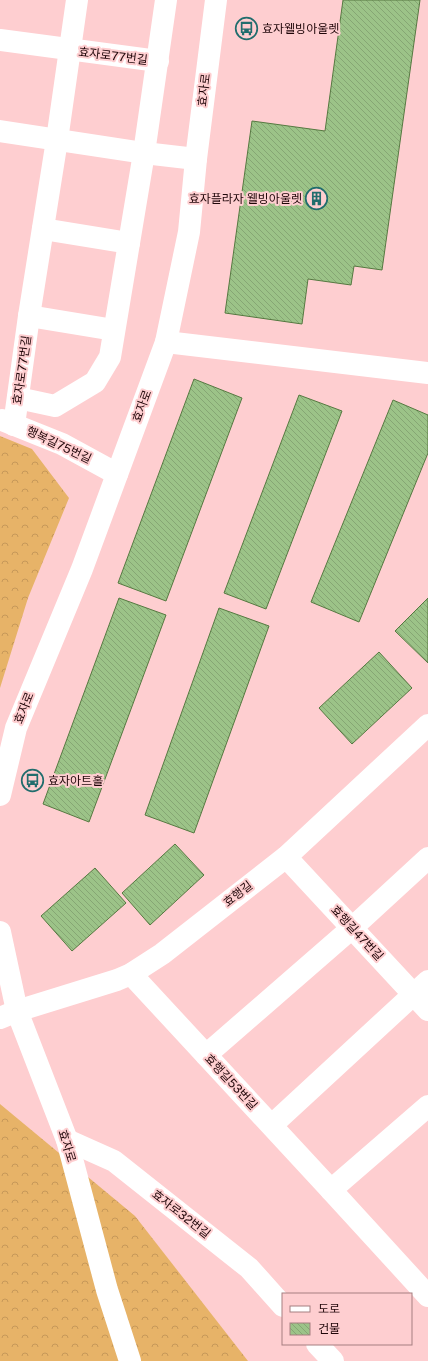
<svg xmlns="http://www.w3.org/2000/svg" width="428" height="1361" font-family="'Public Sans','Noto Sans KR',sans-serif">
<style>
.forest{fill:url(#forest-crowns)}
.building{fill:url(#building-back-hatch);stroke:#567941}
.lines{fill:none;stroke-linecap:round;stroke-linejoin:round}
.minor{stroke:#fff;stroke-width:22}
.labels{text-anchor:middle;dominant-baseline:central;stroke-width:4;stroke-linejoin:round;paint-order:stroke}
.poi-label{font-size:12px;fill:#200609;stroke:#feced0;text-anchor:start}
.street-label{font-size:12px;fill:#200609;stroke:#feced0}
</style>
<defs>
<pattern id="forest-crowns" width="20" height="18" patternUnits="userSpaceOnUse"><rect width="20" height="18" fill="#e7b368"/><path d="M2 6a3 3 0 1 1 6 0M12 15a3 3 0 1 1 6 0" fill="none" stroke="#c69859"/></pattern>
<pattern id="building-back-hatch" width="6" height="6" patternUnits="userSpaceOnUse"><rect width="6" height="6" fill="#9cc388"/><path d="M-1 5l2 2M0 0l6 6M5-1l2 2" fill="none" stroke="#86a674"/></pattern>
</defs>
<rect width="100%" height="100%" fill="#feced0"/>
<g class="forest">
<polygon points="0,436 32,449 69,498 28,598 0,688"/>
<polygon points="0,1104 135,1216 248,1361 0,1361"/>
</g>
<g class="building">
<polygon points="343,0 420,0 382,270 354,266 351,285 308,279 302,324 225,313 252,121 325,131"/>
<polygon points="194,379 242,398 166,601 118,583"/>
<polygon points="299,395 342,411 266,609 224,593"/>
<polygon points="393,400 428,415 428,453 359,622 311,602"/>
<polygon points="119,598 166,615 89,822 43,804"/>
<polygon points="428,598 428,663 395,631"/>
<polygon points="219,608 269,626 194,833 145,815"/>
<polygon points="379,652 412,688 352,744 319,708"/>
<polygon points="175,844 204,875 150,925 122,893"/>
<polygon points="95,868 126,903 72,951 41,916"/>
</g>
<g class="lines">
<g class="minor">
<polyline points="0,40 158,61"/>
<polyline points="0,131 144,153 196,159"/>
<polyline points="43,229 129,243"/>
<polyline points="29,316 114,330"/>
<polyline points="166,342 428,373"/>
<polyline points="18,398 55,406 95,382 110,357 144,153 166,0"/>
<polyline points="2,420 62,444 117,474"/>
<polyline points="14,425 29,316 57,140 77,0"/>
<polyline points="0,795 16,728 82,569 166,342 189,232 196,159 216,0"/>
<polyline points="286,857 428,1010"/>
<polyline points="0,932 17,1011 67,1140 107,1290 130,1361"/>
<polyline points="131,974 331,1190"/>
<polyline points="0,1018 17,1011 117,980 131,974 162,954 286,857 428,725"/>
<polyline points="206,1055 352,928 428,858"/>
<polyline points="428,1106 331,1190 428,1296"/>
<polyline points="272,1125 428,981"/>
<polyline points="67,1140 114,1161 249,1268 283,1306"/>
<polyline points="317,1344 333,1361"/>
</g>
</g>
<defs>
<symbol id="bus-ring" viewBox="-11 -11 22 22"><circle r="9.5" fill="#feced0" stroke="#216d6d" stroke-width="1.5"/><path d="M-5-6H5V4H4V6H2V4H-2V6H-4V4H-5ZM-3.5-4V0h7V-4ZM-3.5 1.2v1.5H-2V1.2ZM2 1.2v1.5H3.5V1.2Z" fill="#216d6d"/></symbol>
<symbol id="building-ring" viewBox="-11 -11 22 22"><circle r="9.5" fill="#feced0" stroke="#216d6d" stroke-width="1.5"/><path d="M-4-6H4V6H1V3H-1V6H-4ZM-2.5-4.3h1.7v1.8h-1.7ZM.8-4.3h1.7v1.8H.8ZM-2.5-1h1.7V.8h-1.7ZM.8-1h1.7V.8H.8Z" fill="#216d6d"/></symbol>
</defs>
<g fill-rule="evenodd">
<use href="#bus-ring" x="234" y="16" width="25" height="25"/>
<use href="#building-ring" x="304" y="186" width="25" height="25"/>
<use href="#bus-ring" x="20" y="768" width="25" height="25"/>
</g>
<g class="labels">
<g class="poi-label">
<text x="262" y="29">효자웰빙아울렛</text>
<text x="302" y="199" text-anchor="end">효자플라자 웰빙아울렛</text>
<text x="48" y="781">효자아트홀</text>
</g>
<g class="street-label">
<text transform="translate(113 56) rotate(7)">효자로77번길</text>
<text transform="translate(204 90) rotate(-83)">효자로</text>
<text transform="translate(22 370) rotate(-82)">효자로77번길</text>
<text transform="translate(142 406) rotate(-70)">효자로</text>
<text transform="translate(59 445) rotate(25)">행복길75번길</text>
<text transform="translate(24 708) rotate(-68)">효자로</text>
<text transform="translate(238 894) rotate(-38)">효행길</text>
<text transform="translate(357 933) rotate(47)">효행길47번길</text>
<text transform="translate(231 1082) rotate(47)">효행길53번길</text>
<text transform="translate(67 1146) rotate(73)">효자로</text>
<text transform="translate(181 1214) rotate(38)">효자로32번길</text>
</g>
</g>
<rect x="282" y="1293" width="130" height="52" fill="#feced0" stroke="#a57e80"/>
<rect x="290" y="1306" width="20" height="6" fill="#ffffff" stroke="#a57e80"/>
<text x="318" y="1313" font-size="12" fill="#200609">도로</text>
<rect x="290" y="1323" width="20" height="12" fill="url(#building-back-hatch)" stroke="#a57e80"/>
<text x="318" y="1333" font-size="12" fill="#200609">건물</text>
</svg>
